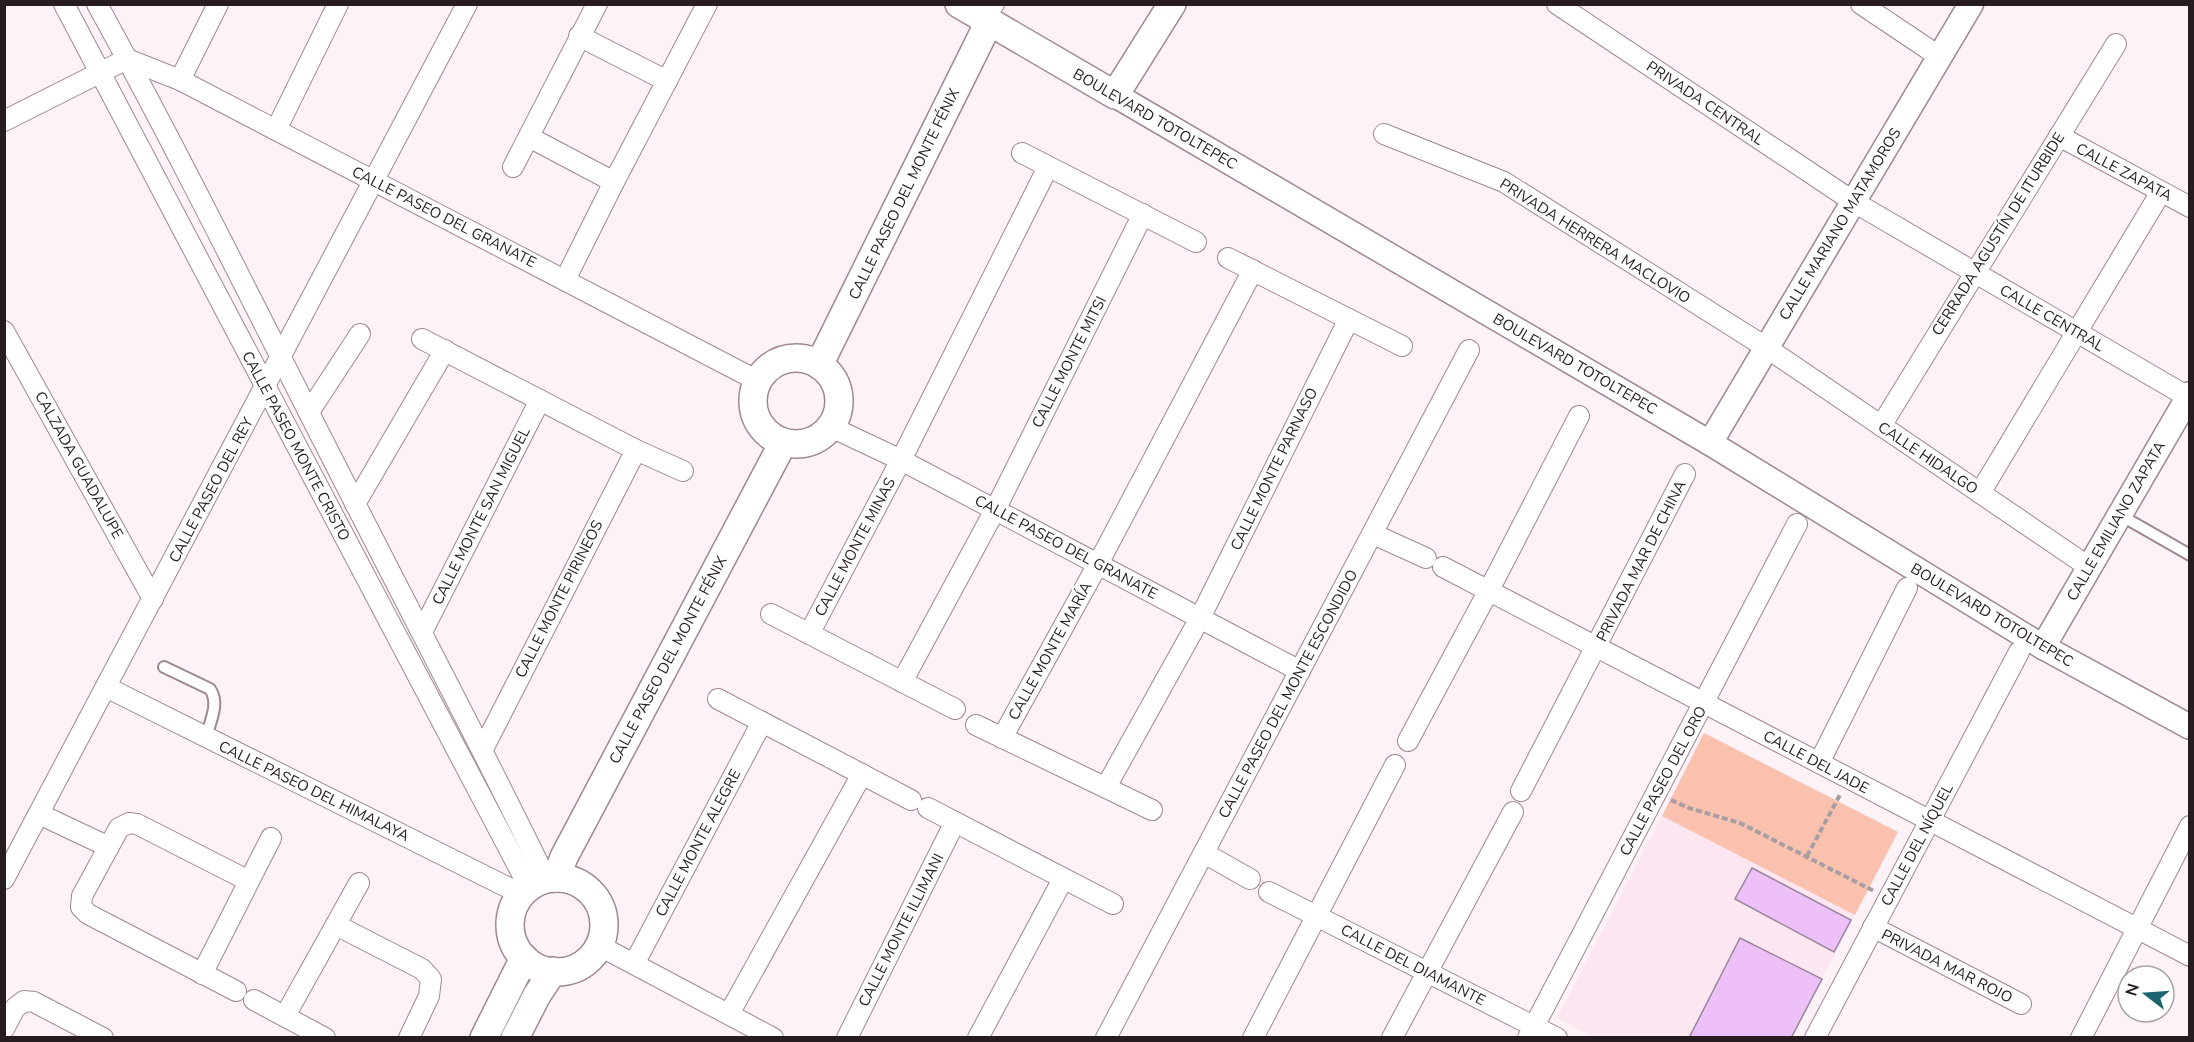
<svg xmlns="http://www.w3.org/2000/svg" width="2194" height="1042" font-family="'Nunito Sans',sans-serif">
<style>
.built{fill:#fbe6f1}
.green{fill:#fac1ae}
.building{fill:#eec0f9;stroke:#97879b;stroke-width:1.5}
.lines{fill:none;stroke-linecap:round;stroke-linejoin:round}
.service-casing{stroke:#9f8793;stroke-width:14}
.minor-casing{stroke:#9f8793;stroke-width:22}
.tertiary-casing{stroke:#9f8793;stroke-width:27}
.secondary-casing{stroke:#9f8793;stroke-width:30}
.path{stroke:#a79da2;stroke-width:4;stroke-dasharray:6 3;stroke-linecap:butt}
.service{stroke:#fff;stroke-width:10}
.minor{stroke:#fff;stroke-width:20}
.tertiary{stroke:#fff;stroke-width:24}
.secondary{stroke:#fff;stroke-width:27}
.labels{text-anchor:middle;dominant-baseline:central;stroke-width:4.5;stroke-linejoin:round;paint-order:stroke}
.street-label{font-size:15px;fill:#261c21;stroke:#fff}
</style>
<rect width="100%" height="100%" fill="#fdf2f8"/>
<polygon class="built" points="1662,816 1855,915 1792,1037 1593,1037 1557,1018"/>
<polygon class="green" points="1704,733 1898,832 1855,915 1662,816"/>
<g class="building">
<polygon points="1752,868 1851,920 1834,952 1735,899"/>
<polygon points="1740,938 1822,979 1791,1038 1689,1038"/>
</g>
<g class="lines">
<defs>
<g id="service">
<polyline points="2120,515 2190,555"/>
<path d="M164,667L210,689C220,703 210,722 206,737"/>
</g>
<g id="minor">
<polyline points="64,4 529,887"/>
<path d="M97,4C188,169 270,338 356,505C419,629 485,753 546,879"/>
<polyline points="1557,4 1854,202 2188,397"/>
<polyline points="1861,4 1940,57"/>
<polyline points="983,19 994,4"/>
<polyline points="579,36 667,81"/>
<polyline points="180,80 218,4"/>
<polyline points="4,121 127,59 180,80 758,381"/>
<polyline points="276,130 338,4"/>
<polyline points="1384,134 1504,182 1767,348 2089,567"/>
<polyline points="2059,136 2190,207"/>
<polyline points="529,137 614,182"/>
<polyline points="1022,153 1196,242"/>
<polyline points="513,167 597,4"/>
<polyline points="1228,258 1402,346"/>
<polyline points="565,280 614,182 707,4"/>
<polyline points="4,331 153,599"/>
<polyline points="422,339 636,450 683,471"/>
<polyline points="309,412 360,334"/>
<polyline points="1881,426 2116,44"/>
<polyline points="831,427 901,460 1300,671"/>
<polyline points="1980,493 2161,192"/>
<polyline points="355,504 445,350"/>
<polyline points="1373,534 1426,558"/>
<polyline points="1443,567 2190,956"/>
<polyline points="771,614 955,709"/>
<polyline points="422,632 540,400"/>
<polyline points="809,634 901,460 1048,167"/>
<polyline points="902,682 995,510 1143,214"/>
<polyline points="106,687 521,894"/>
<polyline points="718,699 911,800"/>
<polyline points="976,725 1152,810"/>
<polyline points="1002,738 1098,564 1253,270"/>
<polyline points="1408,741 1489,590 1579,416"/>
<polyline points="483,749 636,450"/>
<polyline points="1819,763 1907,588"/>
<polyline points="1106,787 1200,618 1349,319"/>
<polyline points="1521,791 1685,474"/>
<polyline points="928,808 1113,904"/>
<polyline points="39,814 109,847"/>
<polyline points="1204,853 1250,879"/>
<polyline points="4,879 467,4"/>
<polyline points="1269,892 1557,1038"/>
<polyline points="336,925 422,969 431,979 429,996 409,1038"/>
<polyline points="1873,927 2021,1004"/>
<polyline points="598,945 773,1038"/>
<polyline points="634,964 762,722"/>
<polyline points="202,974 271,838"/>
<polyline points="236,991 88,914 81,907 82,896 119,828 129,823 137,824 249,881"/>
<polyline points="254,1000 325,1038"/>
<polyline points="729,1014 862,774"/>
<polyline points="285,1016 359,883"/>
<polyline points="4,1029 15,1008 24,1001 34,1002 103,1038"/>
<polyline points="847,1038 955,822"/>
<polyline points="978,1038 1063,879"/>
<polyline points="1106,1038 1469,350"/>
<polyline points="1253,1038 1395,765"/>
<polyline points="1392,1038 1513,812"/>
<polyline points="1528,1038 1797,524"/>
<polyline points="1815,1038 2019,652"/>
<polyline points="2081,1038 2190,826"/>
</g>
<g id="tertiary">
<polyline points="1115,95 1710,443 2043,647 2190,727"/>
<polyline points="1710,443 1971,4"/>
<polyline points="2043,647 2190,394"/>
</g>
<g id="secondary">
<polyline points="959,4 1115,95 1172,4"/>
<circle cx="796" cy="401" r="43"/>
<polyline points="819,365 989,22"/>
<polyline points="556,878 564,857 783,443"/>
<circle cx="557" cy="925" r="47"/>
<polyline points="484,1038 524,958"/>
<polyline points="515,1038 537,995 553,971"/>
</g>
</defs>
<use href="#service" class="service-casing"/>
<use href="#minor" class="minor-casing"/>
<use href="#tertiary" class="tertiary-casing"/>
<use href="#secondary" class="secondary-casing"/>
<g class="path">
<polyline points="1671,800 1689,808 1740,823 1874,891"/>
<polyline points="1807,856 1841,793"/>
</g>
<use href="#service" class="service"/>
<use href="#minor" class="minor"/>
<use href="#tertiary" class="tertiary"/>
<use href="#secondary" class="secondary"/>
</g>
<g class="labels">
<g class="street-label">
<text transform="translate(1705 103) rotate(34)">PRIVADA CENTRAL</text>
<text transform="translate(1155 119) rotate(30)">BOULEVARD TOTOLTEPEC</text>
<text transform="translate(2124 172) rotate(28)">CALLE ZAPATA</text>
<text transform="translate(904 194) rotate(-64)">CALLE PASEO DEL MONTE FÉNIX</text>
<text transform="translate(444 217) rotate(27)">CALLE PASEO DEL GRANATE</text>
<text transform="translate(1840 224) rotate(-59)">CALLE MARIANO MATAMOROS</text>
<text transform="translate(1998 234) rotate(-58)">CERRADA AGUSTÍN DE ITURBIDE</text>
<text transform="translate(1595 241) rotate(32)">PRIVADA HERRERA MACLOVIO</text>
<text transform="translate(2052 318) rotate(30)">CALLE CENTRAL</text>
<text transform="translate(1069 362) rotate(-63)">CALLE MONTE MITSI</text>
<text transform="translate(1575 364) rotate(30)">BOULEVARD TOTOLTEPEC</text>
<text transform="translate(296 446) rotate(62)">CALLE PASEO MONTE CRISTO</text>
<text transform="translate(1928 458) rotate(34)">CALLE HIDALGO</text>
<text transform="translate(79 465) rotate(61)">CALZADA GUADALUPE</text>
<text transform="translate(1274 469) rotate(-64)">CALLE MONTE PARNASO</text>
<text transform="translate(211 490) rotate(-62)">CALLE PASEO DEL REY</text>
<text transform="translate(481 516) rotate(-63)">CALLE MONTE SAN MIGUEL</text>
<text transform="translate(2116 521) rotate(-60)">CALLE EMILIANO ZAPATA</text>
<text transform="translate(855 547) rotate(-62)">CALLE MONTE MINAS</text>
<text transform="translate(1066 547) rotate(28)">CALLE PASEO DEL GRANATE</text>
<text transform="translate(1641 561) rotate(-63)">PRIVADA MAR DE CHINA</text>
<text transform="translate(559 599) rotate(-63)">CALLE MONTE PIRINEOS</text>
<text transform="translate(1992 615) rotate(31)">BOULEVARD TOTOLTEPEC</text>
<text transform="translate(1050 651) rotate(-61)">CALLE MONTE MARÍA</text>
<text transform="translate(668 660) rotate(-62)">CALLE PASEO DEL MONTE FÉNIX</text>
<text transform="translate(1288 694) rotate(-62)">CALLE PASEO DEL MONTE ESCONDIDO</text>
<text transform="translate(1816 762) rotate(28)">CALLE DEL JADE</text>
<text transform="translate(1663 781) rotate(-62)">CALLE PASEO DEL ORO</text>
<text transform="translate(314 791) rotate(26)">CALLE PASEO DEL HIMALAYA</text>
<text transform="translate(698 843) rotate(-62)">CALLE MONTE ALEGRE</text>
<text transform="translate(1917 845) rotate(-62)">CALLE DEL NÍQUEL</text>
<text transform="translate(901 930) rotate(-63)">CALLE MONTE ILLIMANI</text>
<text transform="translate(1413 965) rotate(27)">CALLE DEL DIAMANTE</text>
<text transform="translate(1947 966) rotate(27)">PRIVADA MAR ROJO</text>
</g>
</g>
<rect width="2194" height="1042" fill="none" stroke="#261c21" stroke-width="12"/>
<g transform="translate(2146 994) rotate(287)"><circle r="28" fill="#ffffff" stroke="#a8a4a6" stroke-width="1.5"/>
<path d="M0-4.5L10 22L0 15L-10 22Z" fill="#1c6372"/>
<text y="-9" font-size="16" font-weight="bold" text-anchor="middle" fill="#261c21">N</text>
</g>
</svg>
